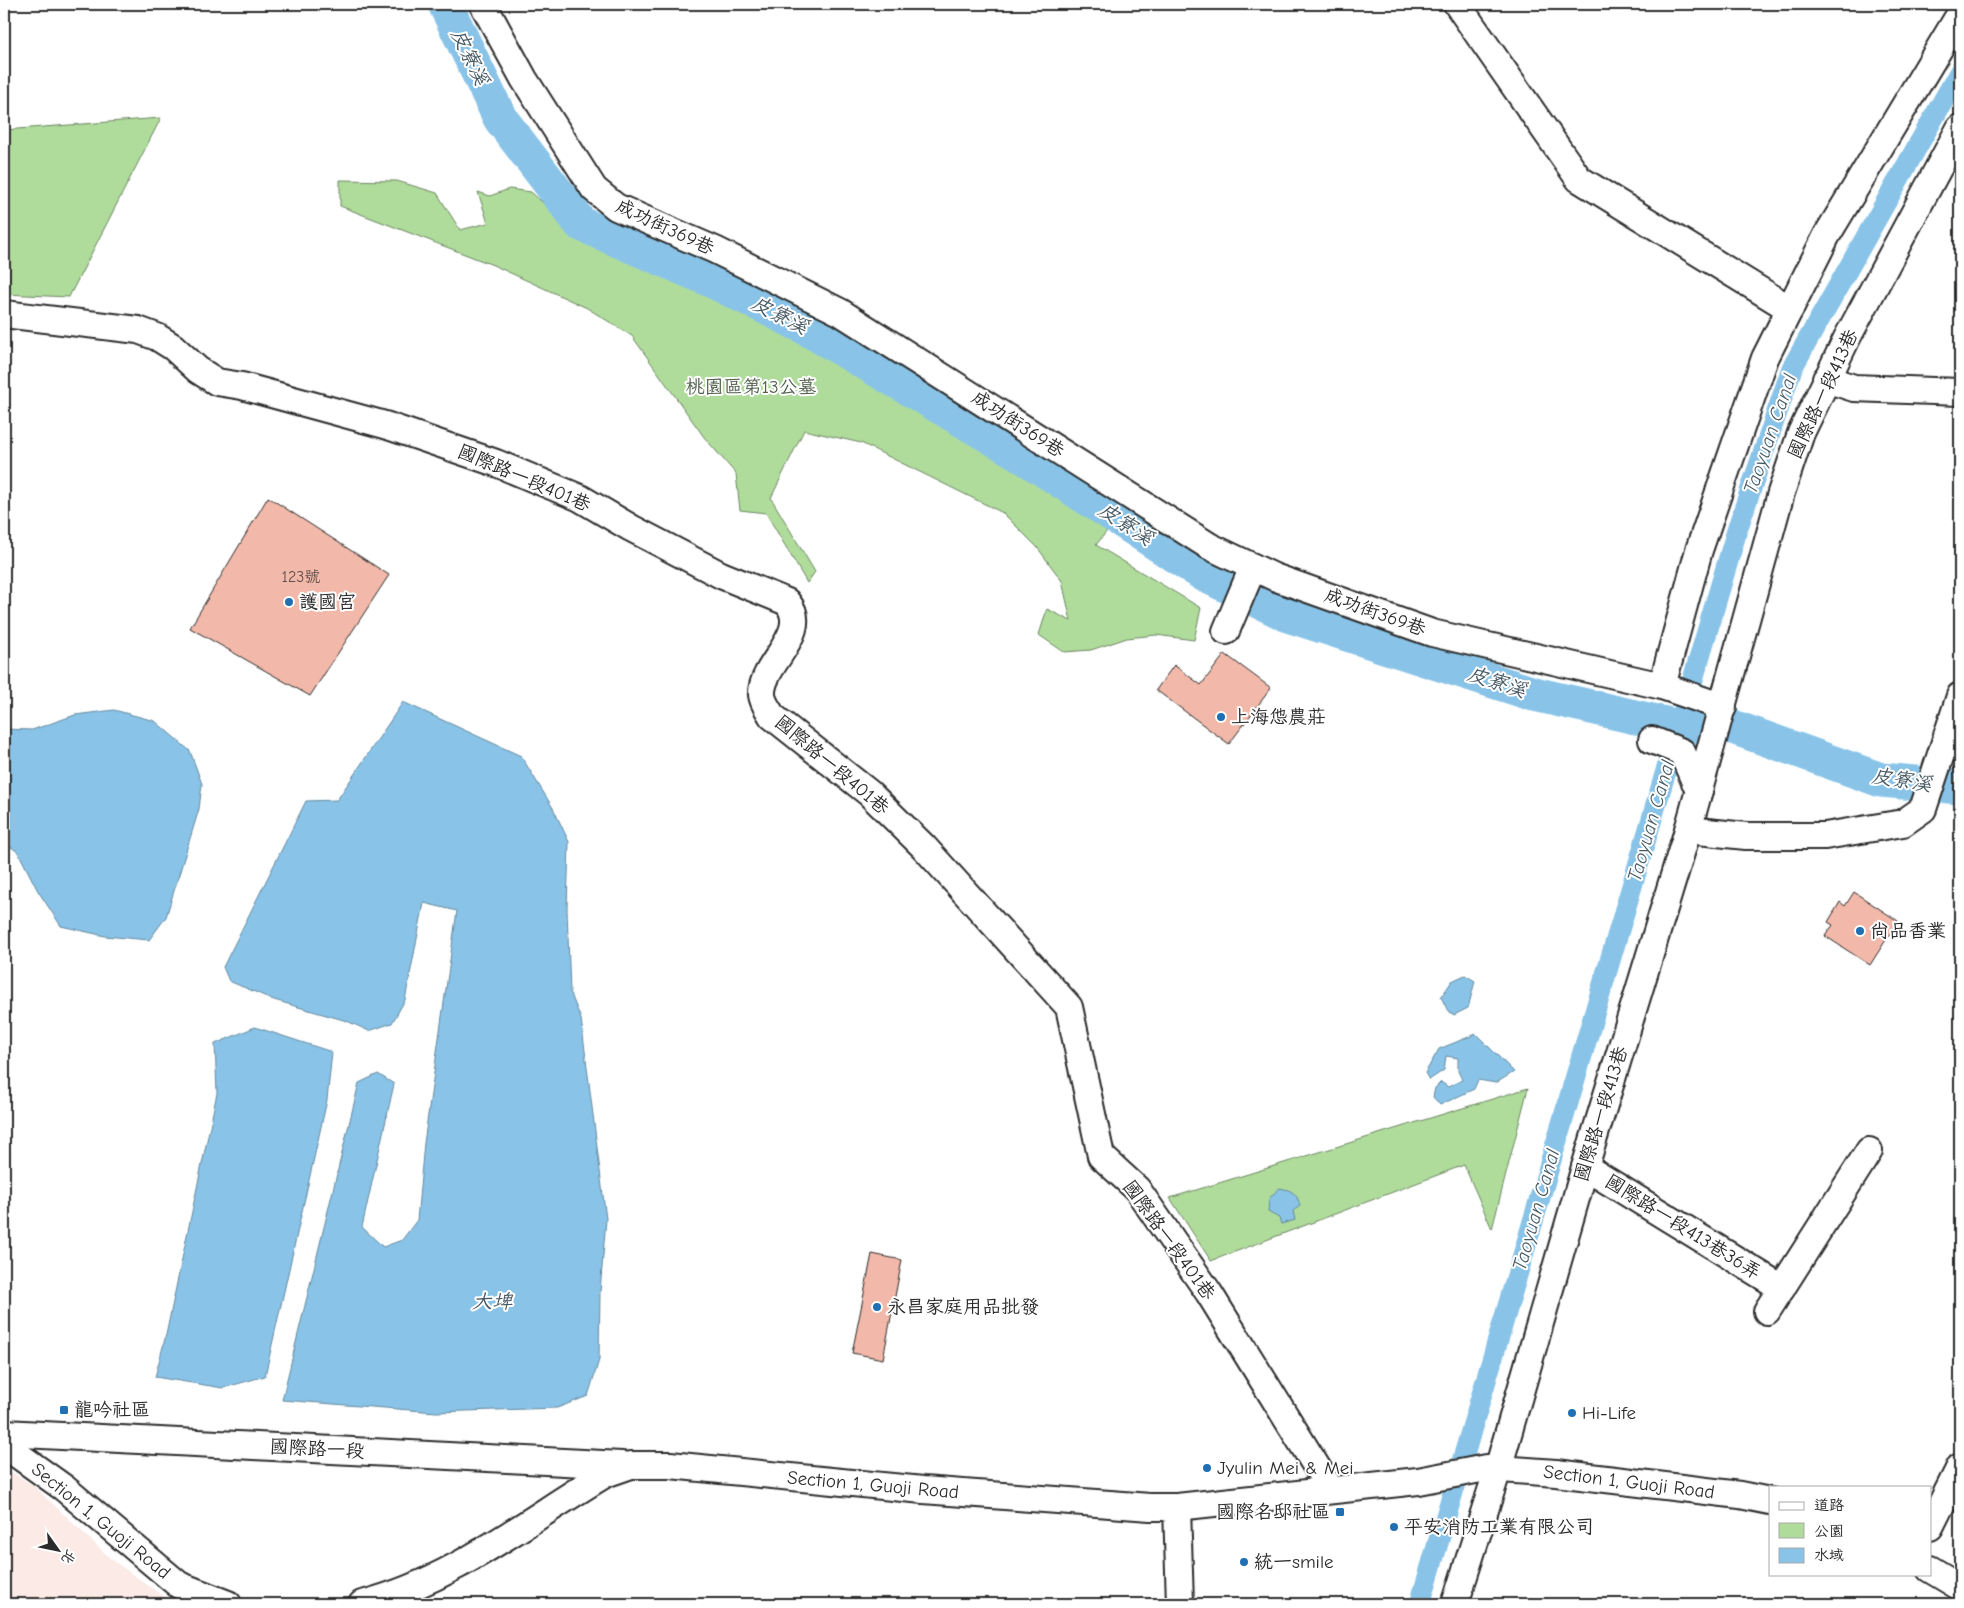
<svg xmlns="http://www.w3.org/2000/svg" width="1964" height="1608" font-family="'Comic Neue','LXGW WenKai TC',sans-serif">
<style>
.built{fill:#fbeae6}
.green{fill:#afdc9b;stroke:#6d8463}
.water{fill:#89c4e8;stroke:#63879c}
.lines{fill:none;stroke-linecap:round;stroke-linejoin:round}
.canal{stroke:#89c4e8;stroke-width:21}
.river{stroke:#89c4e8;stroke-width:35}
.building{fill:#f2b9aa;stroke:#2b2b2b}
.minor-casing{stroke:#2b2b2b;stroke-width:30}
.minor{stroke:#fff;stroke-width:26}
.poi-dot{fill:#1f6fb2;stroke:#fff;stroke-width:2}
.labels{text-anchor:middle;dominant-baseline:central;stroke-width:4;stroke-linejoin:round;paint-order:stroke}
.number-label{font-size:16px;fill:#5d4e4b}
.street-label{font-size:19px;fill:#2b2b2b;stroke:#fff}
.park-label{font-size:19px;fill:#53604d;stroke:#fff}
.poi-label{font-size:19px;fill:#2b2b2b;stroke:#fff;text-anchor:start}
.water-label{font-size:20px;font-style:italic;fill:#475964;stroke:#fff}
</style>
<rect width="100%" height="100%" fill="#fff"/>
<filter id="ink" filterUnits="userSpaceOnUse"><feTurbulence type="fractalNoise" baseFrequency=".02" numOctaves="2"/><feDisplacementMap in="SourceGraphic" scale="10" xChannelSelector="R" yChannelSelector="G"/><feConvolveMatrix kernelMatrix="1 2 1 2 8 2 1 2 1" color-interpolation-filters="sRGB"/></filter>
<g filter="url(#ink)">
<polygon class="built" points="4,1467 35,1487 111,1559 174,1604 4,1604"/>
<g class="green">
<polygon points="161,118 69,297 4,294 4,130"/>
<polygon points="340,180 397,181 437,193 460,230 488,223 478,192 490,196 509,189 531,192 579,235 800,335 1076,503 1110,527 1096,545 1201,608 1194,640 1156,635 1127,638 1091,650 1064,652 1039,635 1047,609 1071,621 1062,581 1037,547 1003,513 861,443 804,430 771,498 815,572 807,583 766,513 740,510 736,474 704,437 632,336 587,308 493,265 340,206"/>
<polygon points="1528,1088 1492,1229 1464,1165 1211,1261 1170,1198"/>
</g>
<g class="water">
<polygon points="403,702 521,756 553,808 569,842 567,909 570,992 581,1019 606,1219 600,1292 599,1360 588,1396 557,1408 436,1412 282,1400 359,1083 378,1074 394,1084 362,1227 383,1247 402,1240 417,1220 424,1143 457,911 424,903 405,1000 392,1023 369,1031 347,1021 274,1000 229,981 223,967 306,801 337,800"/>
<polygon points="114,710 155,721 190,751 202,784 199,809 166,917 149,940 105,936 61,926 38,891 18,852 4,842 4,729 32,730 75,715"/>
<polygon points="1465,975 1475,981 1468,1008 1454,1015 1448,1011 1441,997 1452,981"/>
<polygon points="255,1027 332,1052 327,1100 265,1376 223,1388 155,1377 166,1335 217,1093 215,1044"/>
<polygon points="1476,1034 1514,1072 1496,1083 1478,1080 1474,1089 1440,1105 1433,1097 1435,1088 1441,1082 1448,1087 1462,1080 1458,1071 1458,1058 1446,1056 1444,1070 1429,1080 1425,1073 1439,1049"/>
<path d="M1279,1188C1292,1190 1297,1193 1300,1206L1293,1211L1295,1220L1281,1224L1279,1218L1268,1212L1269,1199Z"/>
</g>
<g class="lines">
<polyline class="canal" points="1420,1604 1738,527 1792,368 1960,71"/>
<polyline class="river" points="445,4 500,118 581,224 713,281 801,325 1020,454 1205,575 1288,615 1534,694 1679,727 1730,726 1881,780 1960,787"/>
</g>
<g class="building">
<polygon points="268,497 389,575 310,696 190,628"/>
<polygon points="1225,654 1271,688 1229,744 1156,690 1174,665 1201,685"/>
<polygon points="1854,892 1898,921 1870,965 1825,936 1833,925 1828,922 1840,902 1845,906"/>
<polygon points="872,1254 902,1260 883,1359 852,1353"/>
</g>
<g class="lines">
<defs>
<g id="minor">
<polyline points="483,4 524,79 594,189 616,207 715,250 840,312 1209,546 1274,577 1432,633 1662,686 1723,707"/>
<polyline points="1457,4 1579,179 1790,309"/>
<path d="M4,314L138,330L157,337L173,347L198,370L217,382L242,386L385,425L496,463L580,498L631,528L721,575L787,602C813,633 760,664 762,695C763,703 768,709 772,716L869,793L924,847L1069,1007L1101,1156L1137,1189L1209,1293L1331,1490"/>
<polyline points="1826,379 1854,388 1960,392"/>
<polyline points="1226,631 1253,567"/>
<polyline points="1662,686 1699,550 1765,358 1827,235 1960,14"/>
<polyline points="1652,740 1682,752 1699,791"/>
<polyline points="1688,830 1746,836 1825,836 1903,823 1923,809 1960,696"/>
<polyline points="1585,1167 1782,1288"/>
<polyline points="1767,1311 1869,1151"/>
<polyline points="4,1433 622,1465"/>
<polyline points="4,1445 64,1488 179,1585 228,1604"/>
<polyline points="1177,1507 1180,1604"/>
<polyline points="1930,1527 1960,1467"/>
<polyline points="1930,1569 1960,1587"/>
<path d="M362,1604C453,1581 526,1521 605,1474L631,1465H670L923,1490L1150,1507H1177L1418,1481L1486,1468L1556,1473L1740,1495L1770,1501"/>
<polyline points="1455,1604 1498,1469 1585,1167 1688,830 1781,493 1801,433 1847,338 1960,128"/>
</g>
</defs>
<use href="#minor" class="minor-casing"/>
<use href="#minor" class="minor"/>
</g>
</g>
<g class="poi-dot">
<circle cx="289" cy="602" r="5"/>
<circle cx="1221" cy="717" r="5"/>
<circle cx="1860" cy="931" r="5"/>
<circle cx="877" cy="1307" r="5"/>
<rect x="59" y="1405" width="10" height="10" rx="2.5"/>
<circle cx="1572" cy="1413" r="5"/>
<circle cx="1207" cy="1468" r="5"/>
<rect x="1335" y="1507" width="10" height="10" rx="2.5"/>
<circle cx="1394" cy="1527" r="5"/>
<circle cx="1244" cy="1562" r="5"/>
</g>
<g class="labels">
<g class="number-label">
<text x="301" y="577">123號</text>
</g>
<g class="street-label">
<text transform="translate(665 227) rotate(25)">成功街369巷</text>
<text transform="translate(1823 394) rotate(-65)">國際路一段413巷</text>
<text transform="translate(1018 424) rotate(33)">成功街369巷</text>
<text transform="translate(524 478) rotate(23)">國際路一段401巷</text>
<text transform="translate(1375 612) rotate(20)">成功街369巷</text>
<text transform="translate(832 765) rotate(40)">國際路一段401巷</text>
<text transform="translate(1601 1114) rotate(-73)">國際路一段413巷</text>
<text transform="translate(1683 1227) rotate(32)">國際路一段413巷36弄</text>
<text transform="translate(1169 1240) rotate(54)">國際路一段401巷</text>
<text transform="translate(317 1449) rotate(3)">國際路一段</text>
<text transform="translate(1629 1482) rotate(7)">Section 1, Guoji Road</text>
<text transform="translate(873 1485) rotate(5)">Section 1, Guoji Road</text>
<text transform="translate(101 1521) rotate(39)">Section 1, Guoji Road</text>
</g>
<g class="park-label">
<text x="751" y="387">桃園區第13公墓</text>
</g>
<g class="poi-label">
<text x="299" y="602">護國宮</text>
<text x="1231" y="717">上海怹農莊</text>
<text x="1870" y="931">尚品香業</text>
<text x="887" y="1307">永昌家庭用品批發</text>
<text x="74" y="1410">龍吟社區</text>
<text x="1582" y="1413">Hi-Life</text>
<text x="1217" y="1468">Jyulin Mei &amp; Mei</text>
<text x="1330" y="1512" text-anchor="end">國際名邸社區</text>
<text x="1404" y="1527">平安消防工業有限公司</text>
<text x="1254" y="1562">統一smile</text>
</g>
<g class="water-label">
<text transform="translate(470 57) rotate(64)">皮寮溪</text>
<text transform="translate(780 315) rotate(27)">皮寮溪</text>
<text transform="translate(1770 434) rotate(-71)">Taoyuan Canal</text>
<text transform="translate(1126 524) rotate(33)">皮寮溪</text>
<text transform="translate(1497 682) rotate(18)">皮寮溪</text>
<text transform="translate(1902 780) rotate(9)">皮寮溪</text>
<text transform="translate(1651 821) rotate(-74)">Taoyuan Canal</text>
<text transform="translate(1536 1210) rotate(-74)">Taoyuan Canal</text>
<text x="492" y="1301">大埤</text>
</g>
</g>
<rect width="1964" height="1608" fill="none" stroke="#fff" stroke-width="20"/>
<rect x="10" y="10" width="1944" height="1588" fill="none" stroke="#2b2b2b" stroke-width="2" filter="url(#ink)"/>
<rect x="1769" y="1486" width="162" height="90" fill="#ffffff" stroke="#aaaaaa"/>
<rect x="1779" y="1502" width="25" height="8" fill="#ffffff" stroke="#aaaaaa"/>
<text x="1814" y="1510" font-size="15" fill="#2b2b2b">道路</text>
<rect x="1779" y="1523" width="25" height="15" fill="#afdc9b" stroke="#aaaaaa"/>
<text x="1814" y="1536" font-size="15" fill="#2b2b2b">公園</text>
<rect x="1779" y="1548" width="25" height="15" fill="#89c4e8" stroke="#aaaaaa"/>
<text x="1814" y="1560" font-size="15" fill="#2b2b2b">水域</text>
<g transform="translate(58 1550) rotate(123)" stroke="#ffffff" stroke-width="4" paint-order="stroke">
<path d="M0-4L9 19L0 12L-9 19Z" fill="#2b2b2b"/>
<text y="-8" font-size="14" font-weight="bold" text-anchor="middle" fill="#2b2b2b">北</text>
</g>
</svg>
